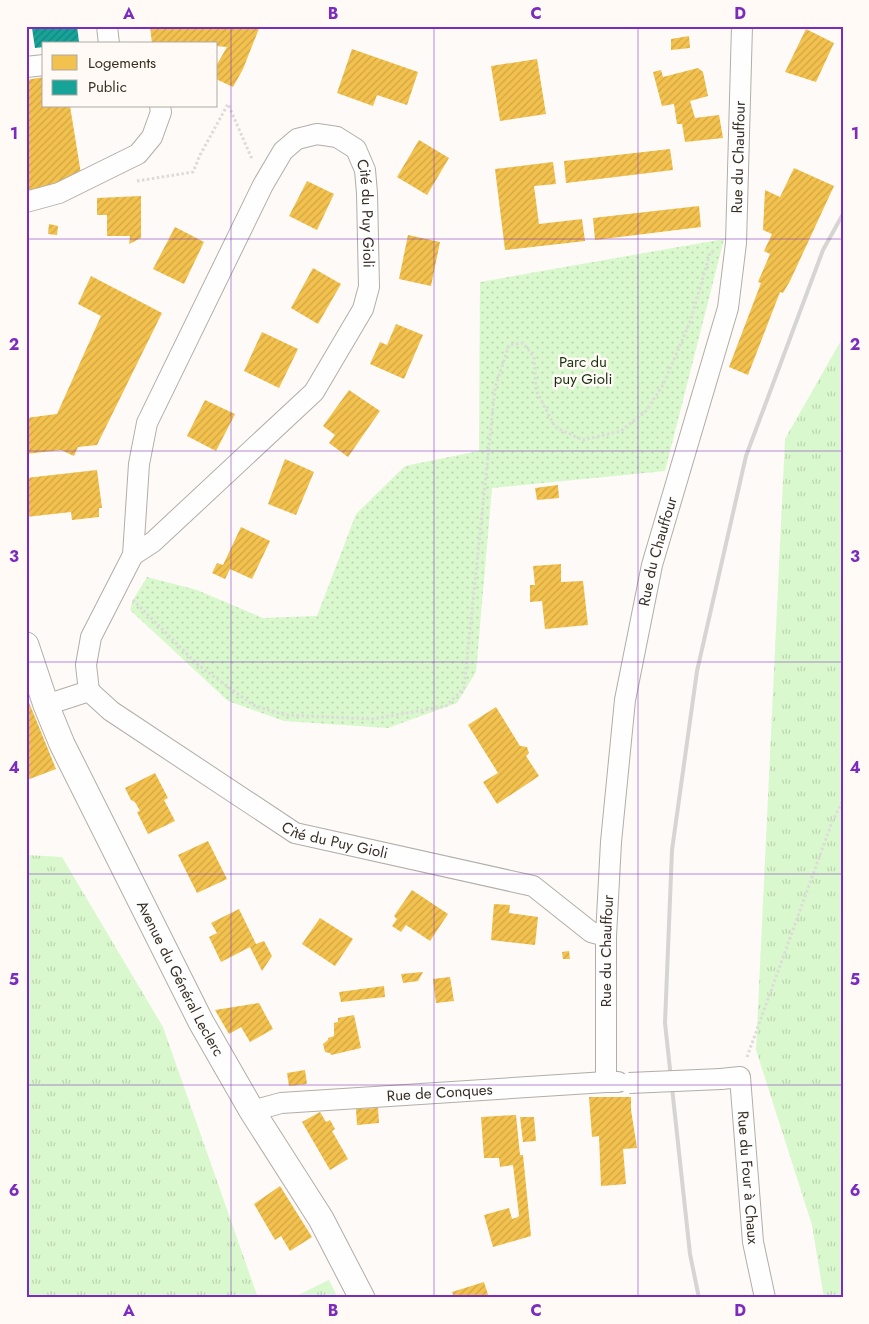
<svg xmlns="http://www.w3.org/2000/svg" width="869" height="1324" font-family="Jost,sans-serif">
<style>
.grass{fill:url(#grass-tufts)}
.park{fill:url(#park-dots)}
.homes{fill:url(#homes-hatch)}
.public{fill:url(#public-hatch)}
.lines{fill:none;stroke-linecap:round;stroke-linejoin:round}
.minor-casing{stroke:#b2ada7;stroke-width:22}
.tertiary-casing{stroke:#b2ada7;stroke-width:27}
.path{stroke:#dddbda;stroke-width:3;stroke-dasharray:2.5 2.5;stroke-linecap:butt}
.minor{stroke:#fffefe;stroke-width:20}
.tertiary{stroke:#fffefe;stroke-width:25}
.rail{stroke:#d6d5d3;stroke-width:4}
.minor-bridge-casing{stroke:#b2ada7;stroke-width:22;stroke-linecap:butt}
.minor-bridge{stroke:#fffefe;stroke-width:20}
.grid{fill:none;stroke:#7b2cbf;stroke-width:1;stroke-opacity:0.55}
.labels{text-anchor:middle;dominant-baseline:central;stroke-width:5;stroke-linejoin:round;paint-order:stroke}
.street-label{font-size:15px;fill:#372f25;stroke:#fffaf5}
.park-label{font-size:15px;fill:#17300f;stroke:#fffaf5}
.neatline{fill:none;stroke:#7b2cbf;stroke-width:2}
.grid-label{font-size:16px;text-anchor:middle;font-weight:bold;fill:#7b2cbf}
</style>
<defs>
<pattern id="grass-tufts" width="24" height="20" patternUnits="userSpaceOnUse" patternTransform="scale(1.25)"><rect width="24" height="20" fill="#daf8cd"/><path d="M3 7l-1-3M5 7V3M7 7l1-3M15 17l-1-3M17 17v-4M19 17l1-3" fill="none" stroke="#bcd5b0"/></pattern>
<pattern id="park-dots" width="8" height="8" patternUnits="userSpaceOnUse" patternTransform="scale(1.25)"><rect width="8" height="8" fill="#daf8cd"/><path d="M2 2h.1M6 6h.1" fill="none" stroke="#bcd5b0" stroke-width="1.8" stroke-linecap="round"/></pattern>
<pattern id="homes-hatch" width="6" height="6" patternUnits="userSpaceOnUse" patternTransform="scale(1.25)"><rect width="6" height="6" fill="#f2c14e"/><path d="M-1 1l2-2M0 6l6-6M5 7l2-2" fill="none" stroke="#d0a644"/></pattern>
<pattern id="public-hatch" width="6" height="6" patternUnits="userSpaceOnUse" patternTransform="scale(1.25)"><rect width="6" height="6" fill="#17a398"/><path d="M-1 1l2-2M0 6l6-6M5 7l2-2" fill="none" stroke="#16857c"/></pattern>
</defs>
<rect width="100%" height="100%" fill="#fdfaf7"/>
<g class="grass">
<polygon points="843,337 843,1298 824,1298 812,1225 756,1050 785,439"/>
<polygon points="26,855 62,857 163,1027 258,1298 26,1298"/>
<polygon points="329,1280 338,1298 292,1298"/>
</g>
<polygon class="park" points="724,239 665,471 492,488 476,672 457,703 388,728 284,721 228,701 130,610 133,600 147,577 197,590 263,618 317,616 356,514 405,466 479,451 480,282"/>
<g class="homes">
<polygon points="150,26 260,26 243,69 233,87 216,79 216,66 227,47 216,46 216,44 152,44"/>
<polygon points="806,29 834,43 816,82 785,72"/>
<polygon points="689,36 690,48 671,50 671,39"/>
<polygon points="352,49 418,72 407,105 377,95 373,106 337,93"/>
<polygon points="537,59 546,114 500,121 491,66"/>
<polygon points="698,68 703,72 708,96 690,101 695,118 719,115 723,138 685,142 682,124 677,124 674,104 662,106 653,72 661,70 663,77"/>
<polygon points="44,77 44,106 70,106 81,174 26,194 26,80"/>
<polygon points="419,140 449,158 427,195 397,177"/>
<polygon points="670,149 673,170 566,183 564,161"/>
<polygon points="553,162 556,184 534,186 539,224 582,219 585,241 505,250 495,169"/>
<polygon points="794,168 834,186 790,281 783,293 780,292 748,375 729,367 761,283 758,282 770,254 764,251 772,234 763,230 765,190 780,197"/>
<polygon points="307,181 334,194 317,230 289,216"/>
<polygon points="141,196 141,238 129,244 130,236 107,236 107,215 97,215 97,198"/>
<polygon points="699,206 701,227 595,240 593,218"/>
<polygon points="49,224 58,226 57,235 48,234"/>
<polygon points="175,227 204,242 184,284 153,269"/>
<polygon points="408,235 440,242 431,286 399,279"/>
<polygon points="313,268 341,284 318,324 291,308"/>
<polygon points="91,276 162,313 97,445 78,447 74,456 61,450 26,454 26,418 57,414 101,316 78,304"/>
<polygon points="396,324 423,335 404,379 370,364 380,342 387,345"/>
<polygon points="262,332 298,349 279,388 244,371"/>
<polygon points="349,390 380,411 348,457 329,443 335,435 323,426"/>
<polygon points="205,400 235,414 216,451 187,436"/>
<polygon points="285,459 314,472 296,515 268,504"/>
<polygon points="97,470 102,508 99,508 99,517 72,520 71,512 26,517 26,478"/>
<polygon points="558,485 559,498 537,500 535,488"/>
<polygon points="241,527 270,541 252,579 230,569 225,579 212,573 217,563 223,565"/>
<polygon points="561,564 561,582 583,581 588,625 545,629 542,601 530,602 530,585 535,585 533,566"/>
<polygon points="26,695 56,769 27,780 26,779"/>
<polygon points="496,707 520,746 527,747 529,753 526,756 539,776 497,804 483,782 498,773 468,725"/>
<polygon points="155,773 168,798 164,800 175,821 148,834 137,812 140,811 135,802 131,800 125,788"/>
<polygon points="208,841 227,879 197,893 178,855"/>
<polygon points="412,890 448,914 430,941 406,925 401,932 392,926 397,919 394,916"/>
<polygon points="494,904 510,905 509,913 538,917 535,945 491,940"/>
<polygon points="239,909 256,944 264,941 272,956 262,971 250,947 221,962 209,937 217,933 211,923"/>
<polygon points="320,918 353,939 335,966 302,944"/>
<polygon points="569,951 570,959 563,959 562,952"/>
<polygon points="423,972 418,981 403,983 401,974"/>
<polygon points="450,977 454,1001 436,1003 433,979"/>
<polygon points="384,986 385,997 341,1002 339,992"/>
<polygon points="259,1003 273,1029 250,1042 241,1027 229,1034 215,1010"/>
<polygon points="354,1015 361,1048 331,1055 330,1053 325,1052 323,1044 328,1040 328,1038 334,1036 334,1023 338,1022 338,1018"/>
<polygon points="305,1070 307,1084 289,1086 287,1073"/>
<polygon points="589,1097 631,1097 631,1110 637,1148 623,1149 626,1184 601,1186 599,1136 592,1137"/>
<polygon points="378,1108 379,1123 357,1125 356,1109"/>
<polygon points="320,1112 326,1122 330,1120 335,1129 332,1131 348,1159 330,1170 302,1122"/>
<polygon points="516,1115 520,1155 523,1155 531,1236 493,1247 484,1215 509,1208 512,1219 518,1217 519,1215 513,1165 500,1167 499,1158 484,1158 481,1117"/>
<polygon points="520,1117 534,1117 536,1141 523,1142"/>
<polygon points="280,1186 312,1237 290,1251 281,1236 275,1240 254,1204"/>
<polygon points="484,1282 489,1298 454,1298 452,1292"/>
</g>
<polygon class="public" points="48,26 77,26 79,42 44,44 44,47 35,48 32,28"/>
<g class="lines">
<defs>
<g id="minor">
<polyline points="107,26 109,44"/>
<polyline points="26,67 44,65"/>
<polyline points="26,202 59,193 138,154 152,137 161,112 160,106"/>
<path id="s1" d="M89,691L86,665L91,637L133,555L139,464L147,423L263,185L283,151L297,139L317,134L337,137L356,149L365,170L367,193L369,287L363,309L314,392L153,542L133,555"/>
<path id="s2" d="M46,705L89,691L111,711L295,833L533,886L591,932L606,936"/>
<path id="s3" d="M721,1079L740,1077L753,1242L765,1298"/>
<path id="s4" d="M606,1082V936L611,842L625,700L652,565L728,308L736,243L742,26"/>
<path id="s5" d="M252,1111L281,1103L606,1082H618"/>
</g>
<g id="tertiary">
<path id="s6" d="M26,645L46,705L62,744L201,1022L252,1111L321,1219L362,1298"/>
</g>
</defs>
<use href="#minor" class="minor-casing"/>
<use href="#tertiary" class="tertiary-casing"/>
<g class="path">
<polyline points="137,181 193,172 200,155 228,104 252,159"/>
<polyline points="133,600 198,665 253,705 284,715 373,719 446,706 464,688 495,388 509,345 523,343 534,357 536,390 555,427 583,440 621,431 646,411 663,385 690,322 710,253 714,251"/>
<polyline points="747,1057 832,822 843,801"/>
</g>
<use href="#minor" class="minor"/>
<use href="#tertiary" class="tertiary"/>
<polyline class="rail" points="699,1298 690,1254 665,1023 672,850 697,671 746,456 823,250 843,214"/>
<defs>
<polyline id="minor-bridge" points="629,1083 721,1079"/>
</defs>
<use href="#minor-bridge" class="minor-bridge-casing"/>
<use href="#minor-bridge" class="minor-bridge"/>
</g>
<path class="grid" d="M231,26V1298M434,26V1298M638,26V1298M26,239H843M26,451H843M26,662H843M26,874H843M26,1085H843"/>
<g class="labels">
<g class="street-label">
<text stroke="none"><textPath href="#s4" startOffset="940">Rue du Chauffour</textPath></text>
<text stroke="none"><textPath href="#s1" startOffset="732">Cité du Puy Gioli</textPath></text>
<text stroke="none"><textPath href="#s4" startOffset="535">Rue du Chauffour</textPath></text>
<text stroke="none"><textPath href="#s2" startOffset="336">Cité du Puy Gioli</textPath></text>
<text stroke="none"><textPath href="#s4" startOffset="131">Rue du Chauffour</textPath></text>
<text stroke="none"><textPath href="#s6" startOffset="368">Avenue du Général Leclerc</textPath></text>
<text stroke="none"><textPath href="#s5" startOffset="189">Rue de Conques</textPath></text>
<text stroke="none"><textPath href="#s3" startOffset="120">Rue du Four à Chaux</textPath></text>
</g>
<g class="park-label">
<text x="583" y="362">Parc du<tspan x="583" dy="17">puy Gioli</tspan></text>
</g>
</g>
<rect width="869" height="1324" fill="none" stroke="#fffaf5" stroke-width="55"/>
<rect x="42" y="42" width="175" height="65" fill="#fffaf5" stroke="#afa9a2"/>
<rect x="52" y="55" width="25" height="15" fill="#f2c14e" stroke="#afa9a2"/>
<text x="88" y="68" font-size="15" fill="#372f25">Logements</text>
<rect x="52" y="80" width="25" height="15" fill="#17a398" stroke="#afa9a2"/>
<text x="88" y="92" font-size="15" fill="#372f25">Public</text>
<rect x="28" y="28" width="814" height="1268" class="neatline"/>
<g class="grid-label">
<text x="129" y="19">A</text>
<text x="333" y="19">B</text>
<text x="536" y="19">C</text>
<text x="740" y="19">D</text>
<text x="14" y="139">1</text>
<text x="855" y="139">1</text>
<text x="14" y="350">2</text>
<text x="855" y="350">2</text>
<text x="14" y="562">3</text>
<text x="855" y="562">3</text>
<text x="14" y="773">4</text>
<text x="855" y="773">4</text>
<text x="14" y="985">5</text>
<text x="855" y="985">5</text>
<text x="14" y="1196">6</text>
<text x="855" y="1196">6</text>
<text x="129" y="1316">A</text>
<text x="333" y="1316">B</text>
<text x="536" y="1316">C</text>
<text x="740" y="1316">D</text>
</g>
</svg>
